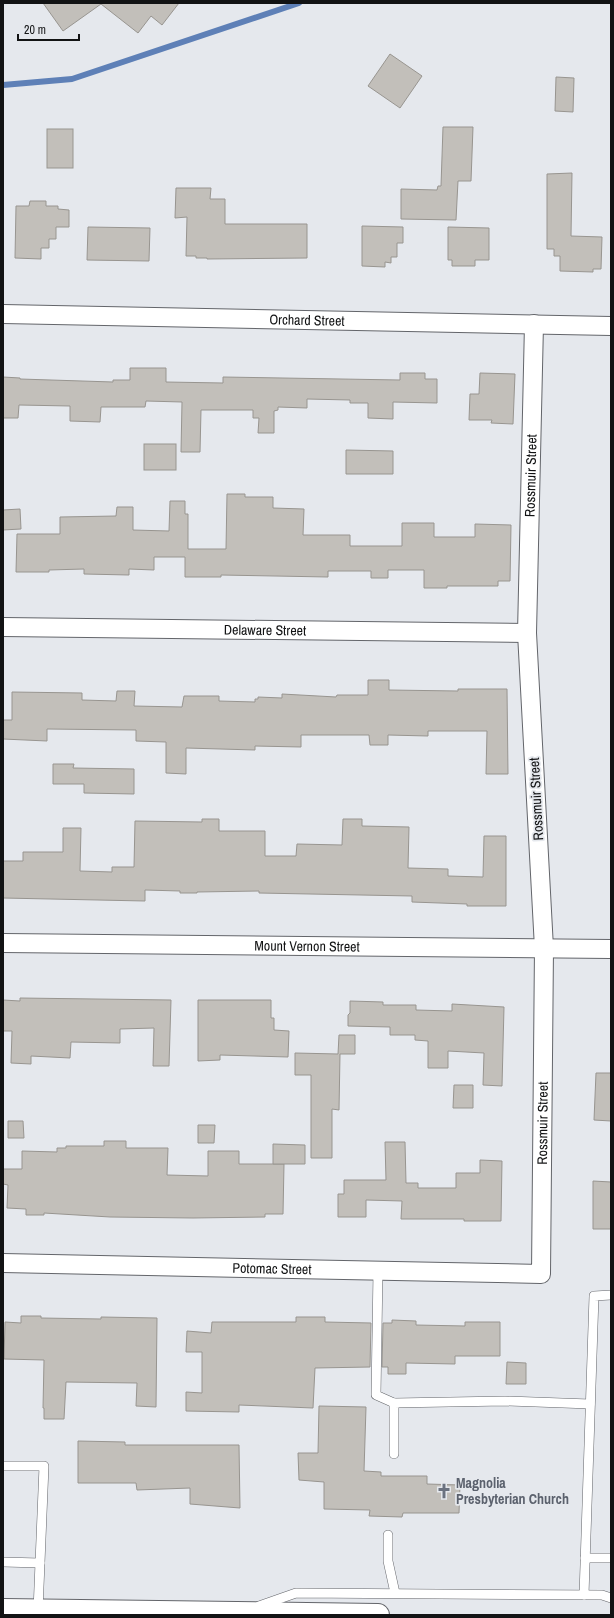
<svg xmlns="http://www.w3.org/2000/svg" width="614" height="1618" font-family="'Archivo Narrow',sans-serif">
<style>
.lines{fill:none;stroke-linecap:round;stroke-linejoin:round}
.stream{stroke:#5e80b7;stroke-width:6}
.building{fill:#c2bfba;stroke:#989590}
.lane-casing{stroke:#63656a;stroke-width:10}
.street-casing{stroke:#63656a;stroke-width:20}
.primary-casing{stroke:#63656a;stroke-width:24}
.lane{stroke:#fff;stroke-width:9}
.street{stroke:#fff;stroke-width:18}
.primary{stroke:#fff;stroke-width:22}
.labels{text-anchor:middle;dominant-baseline:central;stroke-width:3.5;stroke-linejoin:round;paint-order:stroke}
.street-label{font-size:14px;fill:#121314;stroke:#e5e8ed}
.worship-label{font-size:14px;font-weight:bold;fill:#5b616d;stroke:#e5e8ed;text-anchor:start}
</style>
<rect width="100%" height="100%" fill="#e5e8ed"/>
<g class="lines">
<polyline class="stream" points="3,85 72,79 299,3"/>
</g>
<g class="building">
<polygon points="43,3 179,3 162,25 151,16 138,33 101,4 63,31"/>
<polygon points="390,54 422,76 400,108 368,86"/>
<polygon points="556,77 574,78 573,112 555,111"/>
<polygon points="443,127 473,127 471,181 458,181 456,220 401,219 401,189 437,190 438,186 441,186"/>
<rect x="47" y="129" width="26" height="39"/>
<polygon points="572,173 571,236 602,237 601,269 593,269 593,272 560,271 560,256 554,256 554,249 547,249 547,174"/>
<polygon points="176,188 211,188 210,199 225,199 225,224 307,224 307,258 207,259 207,258 196,258 196,256 186,256 187,217 175,218"/>
<polygon points="30,201 46,201 46,206 58,206 58,209 69,210 69,227 56,227 56,239 49,239 49,248 41,248 41,259 15,258 16,206 29,206"/>
<polygon points="362,226 403,227 403,243 397,243 397,257 391,257 391,263 385,262 385,267 362,266"/>
<polygon points="88,227 150,228 149,261 87,260"/>
<polygon points="448,227 489,228 489,260 475,260 475,266 452,266 452,260 448,260"/>
<polygon points="130,368 166,368 166,382 223,383 223,377 400,380 400,373 425,373 425,379 437,379 437,403 393,402 393,419 368,418 368,403 350,403 350,400 307,399 307,408 278,407 278,410 274,411 274,433 258,433 259,418 253,418 253,410 201,410 200,452 181,452 182,402 146,401 145,407 101,407 100,422 70,421 70,406 19,405 18,418 3,418 3,377 20,378 20,379 113,382 113,380 130,380"/>
<polygon points="480,373 515,374 513,424 491,423 492,420 469,420 470,394 479,394"/>
<rect x="144" y="444" width="32" height="26"/>
<polygon points="346,450 393,451 393,474 346,474"/>
<polygon points="227,494 245,494 245,497 273,497 273,508 304,509 303,535 350,535 350,546 402,546 402,523 434,523 434,537 475,537 475,524 511,525 510,581 498,581 498,586 447,586 447,588 424,588 424,570 388,570 388,578 371,578 371,571 328,571 328,577 221,575 221,577 185,577 185,557 154,557 154,570 129,569 129,575 84,574 84,569 49,570 49,572 16,572 17,534 60,534 60,517 116,516 117,507 133,507 133,530 169,531 170,501 185,501 185,514 188,514 188,549 226,549"/>
<polygon points="20,509 21,529 3,530 3,510"/>
<polygon points="368,680 389,680 389,690 458,691 458,689 507,689 508,774 486,774 487,731 428,731 428,736 388,735 388,745 370,745 369,735 301,735 301,747 255,746 255,750 186,748 186,774 166,773 166,742 136,741 136,730 47,729 47,741 3,739 3,720 12,720 12,692 82,693 82,700 116,701 117,691 135,691 134,706 182,707 184,696 219,696 219,701 255,702 255,699 258,699 258,697 282,698 282,694 336,697 337,695 368,695"/>
<polygon points="53,764 74,764 73,768 134,769 134,794 84,793 84,784 53,784"/>
<polygon points="202,819 219,819 219,831 265,831 265,856 296,856 297,844 342,845 343,819 362,819 362,826 409,827 408,868 448,869 448,876 483,877 484,836 506,836 506,906 467,906 467,904 412,902 412,896 259,893 259,891 197,892 197,893 180,893 180,891 145,890 145,901 3,898 3,861 23,861 23,852 63,852 63,828 81,828 80,871 112,872 112,867 134,867 135,821 202,822"/>
<polygon points="20,998 171,1000 169,1066 153,1066 154,1028 120,1029 120,1043 71,1042 70,1058 31,1056 31,1064 11,1063 12,1031 3,1031 3,1000 20,1001"/>
<polygon points="198,1000 271,1000 271,1018 274,1018 274,1030 289,1031 288,1057 220,1055 220,1060 198,1061"/>
<polygon points="350,1001 383,1002 383,1005 416,1005 416,1010 452,1011 452,1004 504,1007 502,1086 483,1085 484,1053 448,1051 448,1068 428,1068 428,1041 415,1040 415,1035 390,1035 390,1027 348,1026 348,1015 350,1013"/>
<polygon points="339,1035 355,1035 355,1054 340,1054 339,1110 332,1109 332,1158 311,1158 311,1075 295,1075 295,1053 338,1054"/>
<polygon points="596,1073 611,1073 611,1121 594,1120"/>
<polygon points="454,1085 473,1085 473,1108 453,1108"/>
<polygon points="8,1121 23,1121 24,1138 8,1138"/>
<polygon points="198,1125 215,1125 214,1143 198,1143"/>
<polygon points="104,1141 126,1141 126,1148 168,1148 167,1175 208,1176 208,1151 239,1151 239,1164 284,1164 283,1214 265,1214 265,1217 193,1218 110,1217 44,1213 44,1215 26,1215 26,1209 7,1208 8,1185 3,1184 3,1169 22,1169 22,1151 57,1152 57,1148 66,1148 66,1146 104,1146"/>
<polygon points="385,1142 405,1142 406,1183 418,1183 418,1188 456,1188 456,1173 480,1173 480,1160 502,1161 501,1221 464,1221 464,1219 401,1219 402,1201 366,1200 366,1217 338,1217 338,1194 344,1194 344,1180 386,1180"/>
<polygon points="273,1144 305,1145 305,1164 273,1164"/>
<polygon points="593,1181 611,1182 611,1229 593,1229"/>
<polygon points="21,1316 41,1316 41,1318 101,1319 101,1317 157,1318 156,1407 136,1406 137,1383 66,1382 64,1419 44,1419 44,1408 43,1408 44,1360 4,1359 5,1322 21,1323"/>
<polygon points="296,1317 325,1317 325,1322 371,1323 370,1367 315,1368 313,1408 239,1405 239,1412 186,1411 186,1392 202,1393 202,1352 186,1352 187,1331 211,1333 212,1322 296,1322"/>
<polygon points="392,1320 416,1321 416,1325 465,1326 465,1322 500,1322 500,1356 455,1356 455,1364 406,1363 406,1374 388,1374 388,1367 382,1367 383,1323 392,1323"/>
<polygon points="507,1362 526,1363 526,1384 506,1384"/>
<polygon points="319,1406 366,1407 364,1471 381,1472 381,1476 427,1476 427,1484 460,1485 459,1513 403,1513 402,1517 369,1516 370,1510 324,1509 324,1482 299,1480 298,1453 318,1453"/>
<polygon points="78,1441 125,1442 125,1445 239,1445 240,1508 190,1504 190,1488 137,1490 136,1483 78,1483"/>
</g>
<g class="lines">
<defs>
<g id="lane">
<polyline points="378,1271 376,1395 394,1403"/>
<polyline points="394,1454 394,1403 505,1401 590,1404"/>
<polyline points="3,1466 44,1466 38,1611"/>
<polyline points="388,1535 388,1561 395,1593"/>
<polyline points="585,1558 611,1558"/>
<polyline points="3,1562 40,1563"/>
<polyline points="584,1595 594,1296 611,1295"/>
<polyline points="259,1606 296,1593 602,1595 611,1598"/>
</g>
<g id="street">
<path id="s1" d="M3,314L611,326"/>
<path id="s2" d="M3,627L527,633"/>
<path id="s3" d="M3,943L611,949"/>
<path id="s4" d="M3,1263L541,1274L544,948L527,633L534,324"/>
</g>
<polyline id="primary" points="3,1610 378,1615"/>
</defs>
<use href="#lane" class="lane-casing"/>
<use href="#street" class="street-casing"/>
<use href="#primary" class="primary-casing"/>
<use href="#lane" class="lane"/>
<use href="#street" class="street"/>
<use href="#primary" class="primary"/>
</g>
<defs>
<symbol id="church-bare" viewBox="-9 -9 18 18"><path d="M-1.2-6h2.4v3.5h3.3v2.4h-3.3V6h-2.4V-.1h-3.3v-2.4h3.3Z" fill="#6b7280" stroke="#e5e8ed" stroke-width="2.5" paint-order="stroke"/></symbol>
</defs>
<g fill-rule="evenodd">
<use href="#church-bare" x="433" y="1480" width="22" height="22"/>
</g>
<g class="labels">
<g class="street-label">
<text stroke="none"><textPath href="#s1" startOffset="304">Orchard Street</textPath></text>
<text stroke="none"><textPath href="#s4" startOffset="1337">Rossmuir Street</textPath></text>
<text stroke="none"><textPath href="#s2" startOffset="262">Delaware Street</textPath></text>
<text transform="translate(536 799) rotate(-93)">Rossmuir Street</text>
<text stroke="none"><textPath href="#s3" startOffset="304">Mount Vernon Street</textPath></text>
<text stroke="none"><textPath href="#s4" startOffset="689">Rossmuir Street</textPath></text>
<text stroke="none"><textPath href="#s4" startOffset="269">Potomac Street</textPath></text>
</g>
<g class="worship-label">
<text x="456" y="1483">Magnolia<tspan x="456" dy="16">Presbyterian Church</tspan></text>
</g>
</g>
<rect width="614" height="1618" fill="none" stroke="#121314" stroke-width="8"/>
<path d="M18 34v6h61v-6" fill="none" stroke="#121314" stroke-width="2"/>
<text x="24" y="34" font-size="12" fill="#121314" stroke="#e5e8ed" stroke-width="3" paint-order="stroke">20 m</text>
</svg>
